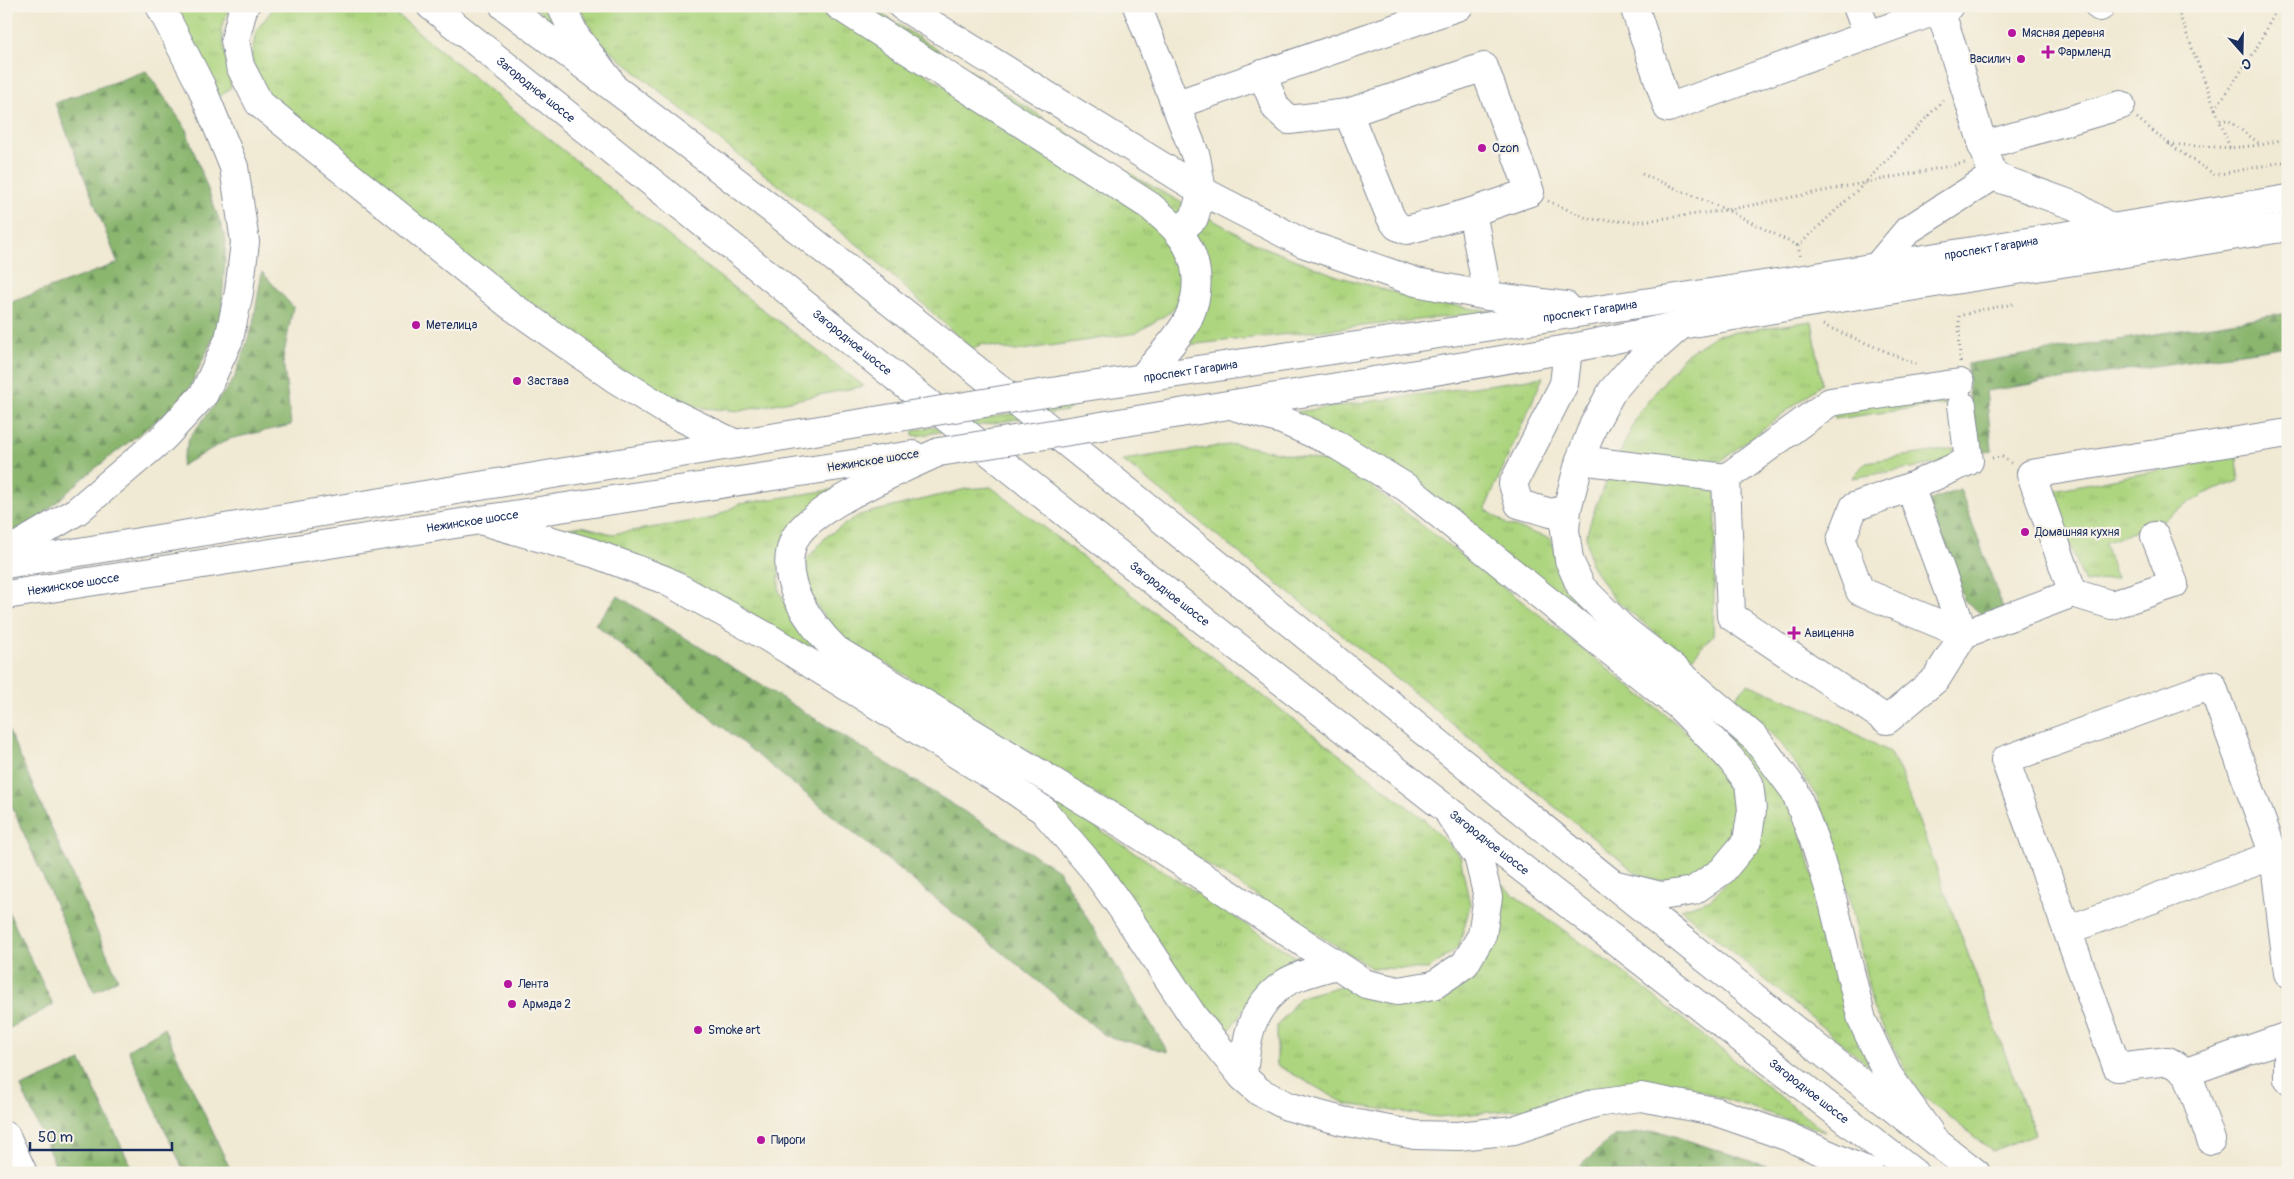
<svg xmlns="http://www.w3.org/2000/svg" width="2294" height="1179" font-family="Pangolin,sans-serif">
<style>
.grass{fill:url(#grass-tufts);stroke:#64826e}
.forest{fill:url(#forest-firs);stroke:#527266}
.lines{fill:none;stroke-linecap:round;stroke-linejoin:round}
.minor-casing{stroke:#868c98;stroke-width:30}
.major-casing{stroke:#868c98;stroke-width:30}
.highway-casing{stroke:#868c98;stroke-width:30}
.path{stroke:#868c98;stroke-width:3;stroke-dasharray:1 4;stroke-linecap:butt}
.minor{stroke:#fff;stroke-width:28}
.major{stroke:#fff;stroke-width:28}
.highway{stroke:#fff;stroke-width:28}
.major-bridge-casing{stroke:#868c98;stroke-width:30;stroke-linecap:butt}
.major-bridge{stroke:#fff;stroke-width:28}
.poi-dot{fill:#b5179e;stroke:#f7f3e8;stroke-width:2}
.labels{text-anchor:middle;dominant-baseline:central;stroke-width:4.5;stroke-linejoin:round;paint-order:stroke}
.poi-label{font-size:12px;fill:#1b2f5e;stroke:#f7f3e8;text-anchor:start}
.street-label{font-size:12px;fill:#1b2f5e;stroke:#f7f3e8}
</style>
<defs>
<pattern id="grass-tufts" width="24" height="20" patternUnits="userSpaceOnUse" patternTransform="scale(1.25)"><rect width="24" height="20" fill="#add57f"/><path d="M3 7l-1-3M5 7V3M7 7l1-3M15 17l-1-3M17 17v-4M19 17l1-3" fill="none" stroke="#94b770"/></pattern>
<pattern id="forest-firs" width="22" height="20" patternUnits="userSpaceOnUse" patternTransform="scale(1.25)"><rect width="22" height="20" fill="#8ab66e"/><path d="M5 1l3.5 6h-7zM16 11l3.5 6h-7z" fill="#70945e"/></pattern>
</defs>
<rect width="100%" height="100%" fill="#f7f3e8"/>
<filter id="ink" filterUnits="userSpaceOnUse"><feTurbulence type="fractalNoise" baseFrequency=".02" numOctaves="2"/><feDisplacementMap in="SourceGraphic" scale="10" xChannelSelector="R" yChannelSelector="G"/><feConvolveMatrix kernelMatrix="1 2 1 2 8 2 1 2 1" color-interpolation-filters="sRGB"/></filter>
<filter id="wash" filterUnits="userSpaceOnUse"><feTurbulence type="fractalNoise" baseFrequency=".0096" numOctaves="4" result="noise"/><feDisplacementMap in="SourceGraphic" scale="20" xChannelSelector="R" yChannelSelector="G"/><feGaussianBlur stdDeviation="1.12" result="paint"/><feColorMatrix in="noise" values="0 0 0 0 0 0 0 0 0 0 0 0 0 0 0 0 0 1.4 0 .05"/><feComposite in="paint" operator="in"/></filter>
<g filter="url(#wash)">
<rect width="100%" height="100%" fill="#f0e9d3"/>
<g class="grass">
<polygon points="172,6 230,6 221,29 231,87 220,97"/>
<polygon points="275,6 383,6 390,9 704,265 864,386 740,411 681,406 589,350 449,246 264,93 251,58 256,31"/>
<polygon points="533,6 549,6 551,21"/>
<polygon points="579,6 819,6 1095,182 1157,226 1183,257 1188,292 1172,311 1136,333 1016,351 982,344 972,349 862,248 732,150 598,41"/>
<polygon points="857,6 869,6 1139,179 1258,245 1337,276 1420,300 1493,312 1178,346 1199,326 1210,294 1206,263"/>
<polygon points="1812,321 1822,384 1717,464 1713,635 1689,661 1612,597 1591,564 1586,536 1596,505 1638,414 1684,356 1716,335"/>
<polygon points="1543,377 1485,509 1508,525 1549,538 1555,549 1561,584 1589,616 1724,721 1765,762 1794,811 1870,1067 1681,909 1711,899 1756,849 1759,779 1296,412"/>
<polygon points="1956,389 1965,459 1852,478 1866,462 1957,448 1951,403 1835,419 1833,408"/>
<polygon points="1065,405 1070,406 1070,409 1066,411 916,436 913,435 913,431 915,430"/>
<polygon points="1235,444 1343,465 1541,616 1710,750 1740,794 1735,833 1715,860 1684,877 1656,881 1635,872 1370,657 1122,460"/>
<polygon points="2237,456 2239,481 2204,494 2159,522 2105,543 2116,578 2085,583 2048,491"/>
<polygon points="991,487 1425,820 1460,856 1470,905 1459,947 1429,969 1371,968 973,717 835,632 810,596 806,560 827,536 859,515 966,489"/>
<polygon points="837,489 779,559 779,591 800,633 836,662 1009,771 1302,961 1267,976 1225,1036 1170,958 1038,795 740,606 659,566 554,531 582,526 612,534 713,518 739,504"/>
<polygon points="1748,684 1819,714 1889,752 1900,771 2035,1134 1992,1151 1916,1090 1873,1008 1850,899 1817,797 1783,746 1735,697"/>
<polygon points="1496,879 1515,896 1623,972 1825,1132 1698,1090 1602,1086 1534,1108 1438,1117 1346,1104 1277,1065 1277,1026 1300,997 1348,984 1394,1004 1423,1003 1463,981 1486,958 1501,923"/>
</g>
<g class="forest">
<polygon points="146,71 185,127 226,239 221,322 184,399 88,474 14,540 6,541 6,304 118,263 55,103"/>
<polygon points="262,272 293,307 283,359 291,425 229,439 181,466 189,438 234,379 253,324"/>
<polygon points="2288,313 2288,346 1986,391 1992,450 1974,452 1967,364"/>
<polygon points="1960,489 2003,608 1983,615 1964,600 1928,501"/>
<polygon points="618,596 1058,870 1168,1052 1106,1036 595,624"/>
<polygon points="6,725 118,979 94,992 6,793"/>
<polygon points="6,907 53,1005 6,1030"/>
<polygon points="164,1028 232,1173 185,1173 128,1050"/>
<polygon points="81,1061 134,1173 59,1173 21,1087"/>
<polygon points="1659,1131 1787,1173 1572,1173 1614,1136"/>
</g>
</g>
<g filter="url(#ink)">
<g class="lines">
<defs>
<g id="minor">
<polyline points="1137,6 1196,157 1202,191 1194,218 1178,232"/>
<polyline points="1634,6 1668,108 1949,6"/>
<polyline points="1857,6 1868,36"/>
<polyline points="1939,6 1993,176"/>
<polyline points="2099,6 2100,7"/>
<polyline points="1262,74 1276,108 1289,120 1348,113 1391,218 1397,226 1407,230 1472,212 1488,296"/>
<polyline points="1175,105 1459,6"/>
<polyline points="1348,113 1484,67 1530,192 1472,212"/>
<polyline points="1982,146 2121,105"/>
<polyline points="1993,176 2075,206 2111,228"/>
<polyline points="1876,268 1908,230 1993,176"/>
<polyline points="1962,405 1969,461 1910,487 1964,634"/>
<polyline points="1580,460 1726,478 1731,616 1887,720 1936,679 1964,634 2073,593 2031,474 2288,433"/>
<polyline points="1726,478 1830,402 1960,383"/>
<polyline points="1910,487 1854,507 1841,540 1860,591 1964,634"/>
<polyline points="1567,509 1551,513 1519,504 1513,484 1564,384 1568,349"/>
<polyline points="2073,593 2112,605 2174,584 2155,536"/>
<polyline points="2067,930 2274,855"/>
<polyline points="2288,1035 2288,1079"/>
<polyline points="2187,1072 2168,1061 2117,1067 2005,760 2212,685 2274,855 2288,973"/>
<polyline points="6,1136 23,1173"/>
<polyline points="2211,1140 2187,1072 2288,1036"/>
</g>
<g id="major">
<polyline points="245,6 243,9 235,40 240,66 259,103 510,305 614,378 664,409 736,444"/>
<polyline points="561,6 576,37 610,81"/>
<path d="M839,6L1150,206C1159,214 1170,222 1178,232C1199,257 1202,290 1188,319C1181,335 1155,362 1143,377"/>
<polyline points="902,6 1202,191 1303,243 1416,282 1488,296 1566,306"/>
<polyline points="1680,326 1631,369 1612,391 1593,426 1580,460 1567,509 1565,530 1569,560 1581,587 1623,629 1673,668 1756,739 1795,791 1815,843 1832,898 1862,1020 1888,1075 1929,1132"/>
<path id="s1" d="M1064,390L1804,279L2288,199"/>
<polyline points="1237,407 1282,420 1330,441 1407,488 1679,706 1730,758 1749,783 1752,810 1747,841 1722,871 1693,891 1661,896 1613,884"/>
<polyline points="1107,425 1568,349 1681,325 1808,303 2288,227"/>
<path d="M939,452C906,467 808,508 794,540C777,580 809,623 836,650L1126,826L1366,984L1398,991L1434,985L1465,964L1482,935L1488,897L1478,856L1450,815"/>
<polyline points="480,520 593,553 665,580 769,638 1005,784 1043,810 1093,868 1121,907 1193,1016 1243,1077 1260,1092 1287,1106 1342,1121 1415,1135 1458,1136 1514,1130 1595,1103 1641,1097 1714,1111 1789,1137 1870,1173"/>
<polyline points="6,553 77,511 164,437 204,394 229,339 239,292 245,242 234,167 201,86 160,6"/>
<polyline points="6,564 893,418"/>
<path id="s2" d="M6,595L480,520L913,455"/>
<path d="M1243,1077C1246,1038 1250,1007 1285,983C1299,974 1320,970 1336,965"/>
</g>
<g id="highway">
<path id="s3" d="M431,6L1067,514L1914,1173"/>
<path d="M504,6C912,307 1299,634 1695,950C1788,1024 1881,1100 1976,1173"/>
</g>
</defs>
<use href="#minor" class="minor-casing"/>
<use href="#major" class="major-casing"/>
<use href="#highway" class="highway-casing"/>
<g class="path">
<polyline points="2176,6 2230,148 2261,145 2288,138"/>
<polyline points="2215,109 2255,51 2278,6"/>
<polyline points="2137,118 2169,144 2215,175 2288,161"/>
<polyline points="2220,120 2228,120 2260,144"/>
<polyline points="2169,144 2230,148"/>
<polyline points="1642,174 1727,210 1798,246"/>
<polyline points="1548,201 1589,219 1636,222 1727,210 1965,163"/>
<polyline points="1800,256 1798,246 1866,182 1945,98"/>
<polyline points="1823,325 1918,365"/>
<polyline points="1960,362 1959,316 1976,311 2013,304"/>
<polyline points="1992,458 2002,457 2011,463"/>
</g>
<use href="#minor" class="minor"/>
<use href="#major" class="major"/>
<use href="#highway" class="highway"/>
<defs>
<g id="major-bridge">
<polyline points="893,418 1064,390"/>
<polyline points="939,452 1107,425"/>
</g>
</defs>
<use href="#major-bridge" class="major-bridge-casing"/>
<use href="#major-bridge" class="major-bridge"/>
</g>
</g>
<g class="poi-dot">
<circle cx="2012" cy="33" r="5"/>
<path d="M2045.5 44.5h5v5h5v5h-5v5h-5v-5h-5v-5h5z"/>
<circle cx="2021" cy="59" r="5"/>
<circle cx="1482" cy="148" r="5"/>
<circle cx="416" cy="325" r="5"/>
<circle cx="517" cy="381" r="5"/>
<circle cx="2025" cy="532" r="5"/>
<path d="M1791.5 625.5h5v5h5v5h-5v5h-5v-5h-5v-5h5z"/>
<circle cx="508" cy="984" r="5"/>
<circle cx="512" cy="1004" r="5"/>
<circle cx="698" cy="1030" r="5"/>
<circle cx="761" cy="1140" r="5"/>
</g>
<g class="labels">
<g class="poi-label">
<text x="2022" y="33">Мясная деревня</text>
<text x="2058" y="52">Фармленд</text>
<text x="2011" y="59" text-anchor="end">Василич</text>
<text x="1492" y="148">Ozon</text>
<text x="426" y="325">Метелица</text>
<text x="527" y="381">Застава</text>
<text x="2035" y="532">Домашняя кухня</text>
<text x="1804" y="633">Авиценна</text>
<text x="518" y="984">Лента</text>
<text x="522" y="1004">Армада 2</text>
<text x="708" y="1030">Smoke art</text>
<text x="771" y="1140">Пироги</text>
</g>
<g class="street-label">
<text stroke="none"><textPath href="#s3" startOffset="134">Загородное шоссе</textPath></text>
<text stroke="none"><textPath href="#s1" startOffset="938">проспект Гагарина</textPath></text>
<text stroke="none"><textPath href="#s1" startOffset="532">проспект Гагарина</textPath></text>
<text stroke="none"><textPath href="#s3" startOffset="539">Загородное шоссе</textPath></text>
<text stroke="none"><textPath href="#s1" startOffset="128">проспект Гагарина</textPath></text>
<text transform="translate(873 461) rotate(-9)">Нежинское шоссе</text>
<text stroke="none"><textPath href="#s2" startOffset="472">Нежинское шоссе</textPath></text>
<text stroke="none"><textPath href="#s2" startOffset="68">Нежинское шоссе</textPath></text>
<text stroke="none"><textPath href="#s3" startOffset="944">Загородное шоссе</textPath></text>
<text stroke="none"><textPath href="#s3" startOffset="1349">Загородное шоссе</textPath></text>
<text stroke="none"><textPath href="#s3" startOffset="1754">Загородное шоссе</textPath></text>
</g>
</g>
<rect width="2294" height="1179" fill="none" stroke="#f7f3e8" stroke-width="25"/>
<g transform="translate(2242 52) rotate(160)" stroke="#f7f3e8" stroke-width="4" paint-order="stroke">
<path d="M0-4L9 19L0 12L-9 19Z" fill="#1b2f5e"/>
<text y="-8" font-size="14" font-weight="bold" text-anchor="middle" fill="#1b2f5e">С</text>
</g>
<path d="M30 1142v8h142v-8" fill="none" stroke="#1b2f5e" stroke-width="2.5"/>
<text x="38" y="1142" font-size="15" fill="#1b2f5e" stroke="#f7f3e8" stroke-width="4" paint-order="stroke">50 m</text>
</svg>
